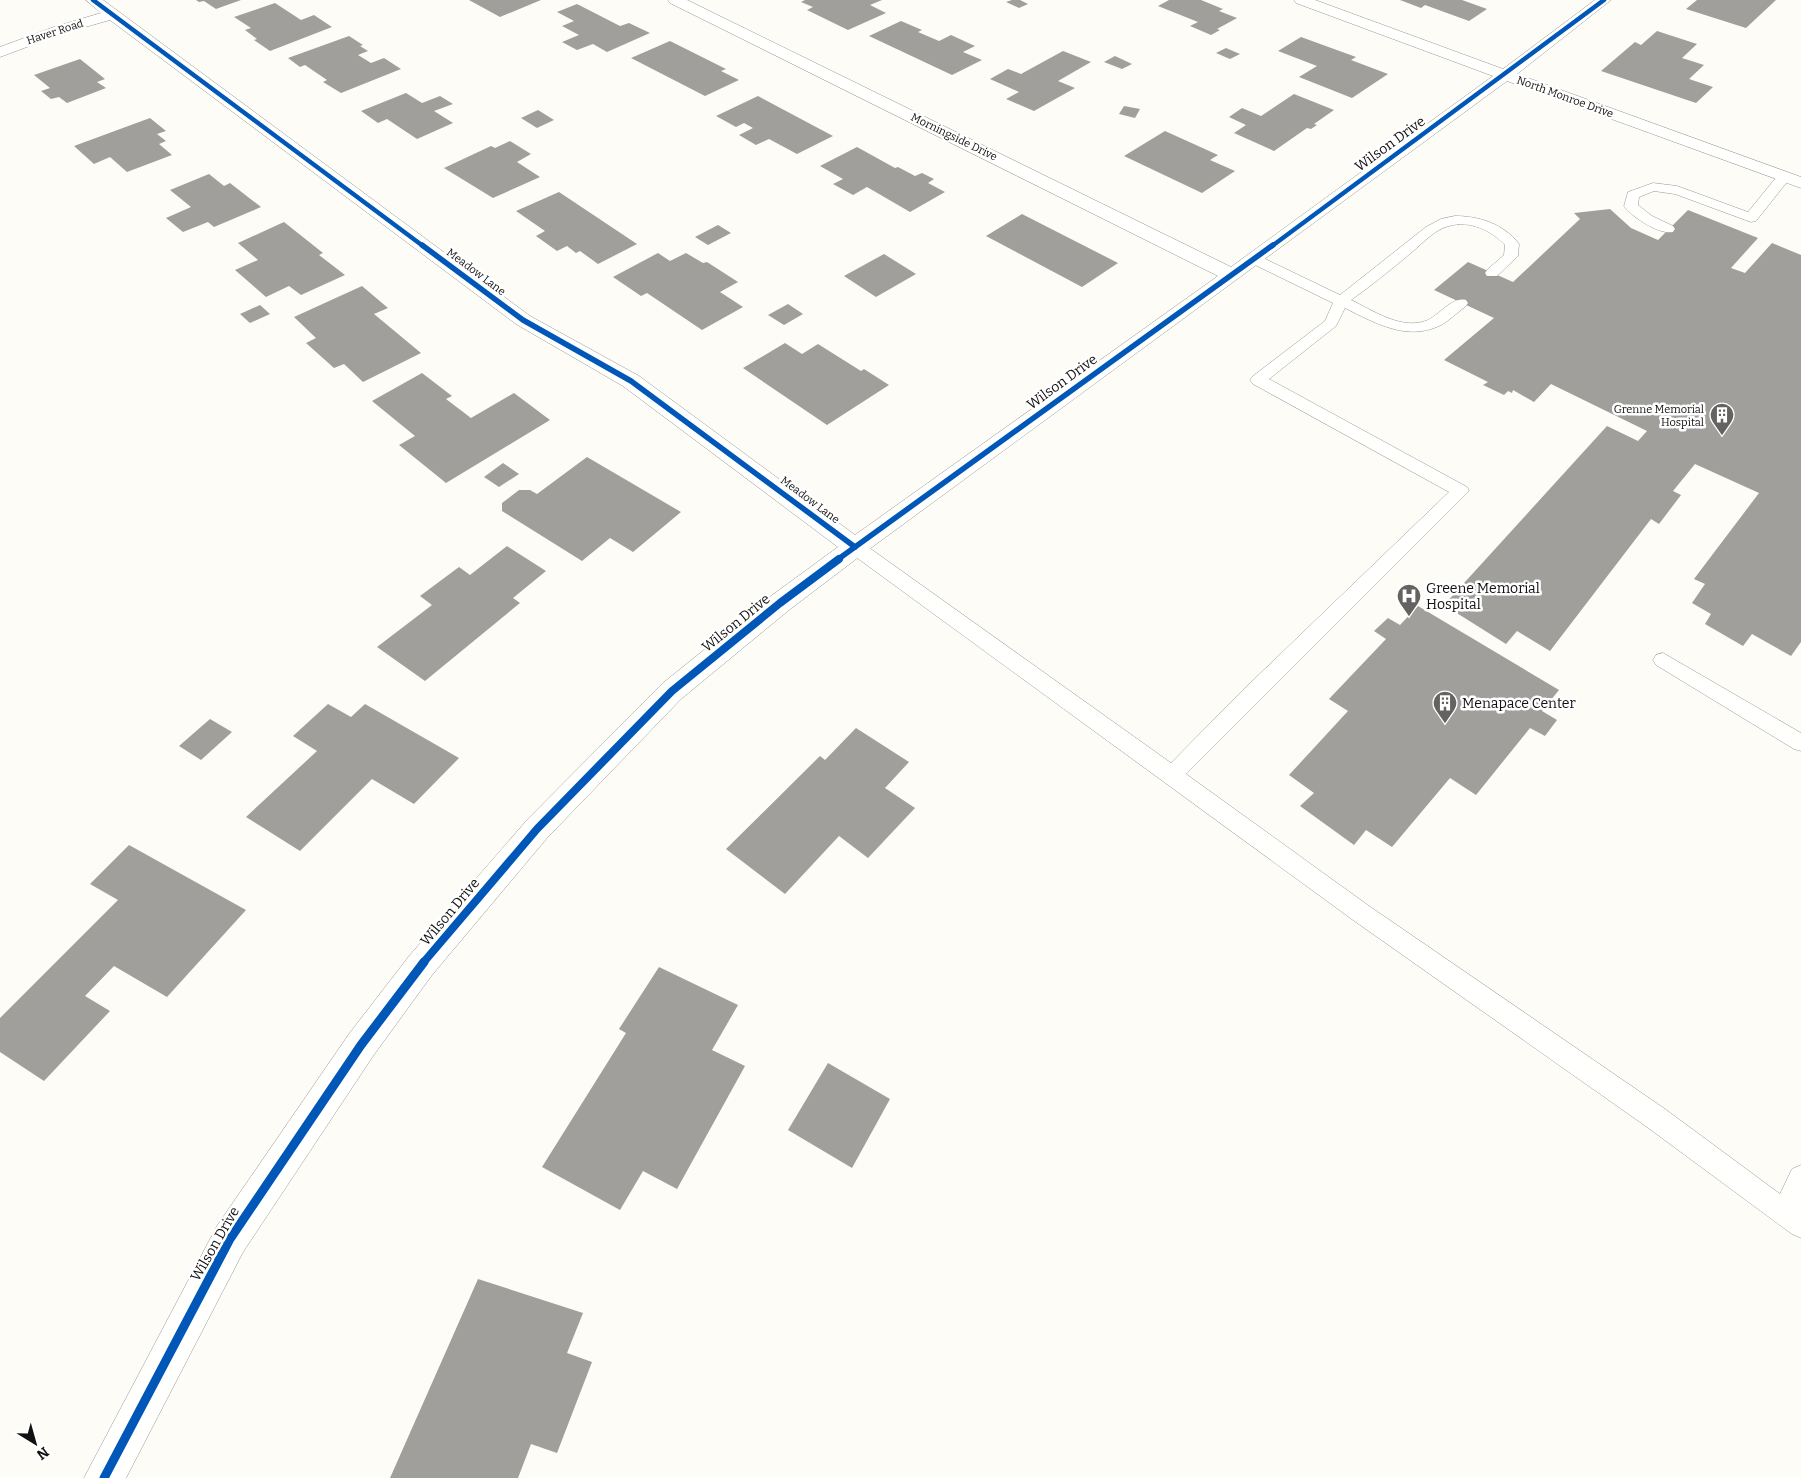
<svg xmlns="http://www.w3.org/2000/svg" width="1801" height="1478" font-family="Bitter,serif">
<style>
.building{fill:#a19f9c}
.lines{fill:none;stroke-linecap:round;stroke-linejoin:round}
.service-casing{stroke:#979795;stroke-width:1}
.minor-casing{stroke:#979795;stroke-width:1}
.service{fill:#fffffe;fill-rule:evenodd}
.minor{fill:#fffffe;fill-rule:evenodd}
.cycleway-far3-casing{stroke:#fff;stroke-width:6}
.cycleway-far2-casing{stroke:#fff;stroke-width:8}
.cycleway-far1-casing{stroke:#fff;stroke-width:11}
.cycleway-casing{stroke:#fff;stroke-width:12}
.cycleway-far3{stroke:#0057b8;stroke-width:4.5}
.cycleway-far2{stroke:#0057b8;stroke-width:5.5}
.cycleway-far1{stroke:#0057b8;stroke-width:8}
.cycleway{stroke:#0057b8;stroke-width:9}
.labels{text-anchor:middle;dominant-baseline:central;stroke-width:5;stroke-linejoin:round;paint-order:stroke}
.far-street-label{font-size:11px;fill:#111;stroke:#fff}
.far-poi-label{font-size:11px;fill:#111;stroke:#fff;text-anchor:end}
.street-label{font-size:14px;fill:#111;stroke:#fff}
.poi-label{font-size:14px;fill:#111;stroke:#fff;text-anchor:start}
</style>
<rect width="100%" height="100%" fill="#fdfcf7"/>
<g class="building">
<polygon points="196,0 241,0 216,9 204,1 199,2"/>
<polygon points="469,0 541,0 500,17"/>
<polygon points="805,0 882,0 870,5 886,13 848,30 807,10 813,7 801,2"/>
<polygon points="1012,0 1020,0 1028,4 1019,8 1006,2"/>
<polygon points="1169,0 1201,0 1223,9 1219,11 1237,18 1217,29 1220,30 1211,35 1190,26 1198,22 1158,6"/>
<polygon points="1400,0 1462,0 1487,9 1469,21 1425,5 1421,8"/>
<polygon points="1697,0 1776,0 1746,28 1686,9"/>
<polygon points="275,3 301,20 314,15 332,27 270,51 254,40 257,39 245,30 251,28 234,17"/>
<polygon points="577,4 620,26 629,23 650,33 607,52 593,44 577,50 562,42 579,35 562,26 574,21 557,12"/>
<polygon points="901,21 922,30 918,32 939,41 951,35 975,46 963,52 982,60 952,75 869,36"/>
<polygon points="1657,31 1697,44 1682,58 1704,65 1689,79 1713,87 1696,103 1601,71 1635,42 1641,45"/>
<polygon points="349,36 363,45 360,46 368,51 358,55 371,63 384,58 401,69 341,93 323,82 327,80 305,65 300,67 288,58"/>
<polygon points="1301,37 1356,57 1351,60 1388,74 1352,98 1299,77 1317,66 1278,51"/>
<polygon points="670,41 726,69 721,71 739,80 705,96 631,58"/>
<polygon points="1226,48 1240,54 1230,59 1216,53"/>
<polygon points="1063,51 1091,62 1058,81 1075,88 1034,111 1006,99 1019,92 990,79 1008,69 1021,74"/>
<polygon points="1115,56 1132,64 1122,69 1104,62"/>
<polygon points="80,59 105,79 97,82 106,88 67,103 59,97 51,99 41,91 50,88 34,75"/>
<polygon points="406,93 422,103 440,96 453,104 434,111 453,123 417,139 387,119 378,123 361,111"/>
<polygon points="1294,94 1334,110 1314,124 1317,125 1311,129 1307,128 1274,151 1234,133 1246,125 1229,117 1242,108 1261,116"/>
<polygon points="758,96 833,136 797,154 769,139 756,145 739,135 753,128 744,123 736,127 716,116"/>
<polygon points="1124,106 1140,109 1135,118 1119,114"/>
<polygon points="538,110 554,120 537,128 521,118"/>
<polygon points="150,118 166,131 157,134 166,141 159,144 172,155 127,172 110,157 94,164 74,146"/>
<polygon points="1165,131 1218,155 1210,160 1235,171 1202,193 1124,156"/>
<polygon points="510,141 531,154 517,162 540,177 493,198 444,168 491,146 495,148"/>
<polygon points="857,147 895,168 898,167 915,176 922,173 934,179 928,183 945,192 910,212 867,187 853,195 833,184 843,179 820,166"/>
<polygon points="209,174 224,186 230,183 261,207 214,227 208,222 183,232 166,218 191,207 170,190"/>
<polygon points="559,192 637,244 598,264 580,251 576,253 567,246 557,251 536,236 545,231 516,211"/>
<polygon points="1610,209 1631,228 1658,240 1688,210 1758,238 1731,268 1745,273 1772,243 1801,255 1801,642 1791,656 1752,634 1743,646 1705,624 1711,614 1692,603 1705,584 1694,579 1759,493 1695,464 1673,491 1681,495 1659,524 1651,519 1550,651 1517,631 1506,644 1444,605 1607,426 1638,441 1647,431 1551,384 1534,402 1513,390 1512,393 1508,391 1504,395 1483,385 1488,382 1444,360 1494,318 1434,290 1468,262 1513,282 1580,219 1574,213"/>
<polygon points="1022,214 1118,263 1082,287 986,236"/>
<polygon points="284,222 323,253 319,255 345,275 301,295 289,286 266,297 235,270 258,260 238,243"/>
<polygon points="718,225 731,233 708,245 695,237"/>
<polygon points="658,253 670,261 686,253 703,263 707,262 738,282 720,292 743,307 702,330 647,293 641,296 613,277"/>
<polygon points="884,254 916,274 876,297 844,276"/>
<polygon points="362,286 388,308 374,314 421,353 363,382 344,364 334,368 306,343 316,338 294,317"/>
<polygon points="788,304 803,314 784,325 768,315"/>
<polygon points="260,305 270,314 250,323 240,314"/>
<polygon points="785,343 802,354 818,344 861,371 864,369 889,385 827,425 743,368"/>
<polygon points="422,373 452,396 446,399 471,418 514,393 550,420 446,483 399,445 415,436 372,401"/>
<polygon points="587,457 681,512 633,552 610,538 582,561 502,511 502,503 519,490 530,490 537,494"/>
<polygon points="503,463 519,474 499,487 484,477"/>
<polygon points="507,546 546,571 513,598 520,603 425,681 377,647 432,605 420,596 459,567 470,575"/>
<polygon points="1418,606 1559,690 1542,711 1557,720 1545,736 1530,728 1476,795 1450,778 1392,847 1366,830 1354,845 1300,806 1314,793 1289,775 1348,711 1329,699 1386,639 1374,631 1388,618 1400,625"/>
<polygon points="328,704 351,717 365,704 459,758 414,804 372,779 300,851 246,817 317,751 293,736"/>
<polygon points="210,719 232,732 201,760 179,746"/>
<polygon points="856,728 909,762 885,788 915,808 868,858 839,836 785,894 726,849 820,756 825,760"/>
<polygon points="129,845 246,910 167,997 114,966 85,996 110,1011 44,1081 0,1052 0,1018 118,900 90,884"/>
<polygon points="659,967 738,1005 712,1050 745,1066 677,1189 643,1171 620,1210 542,1167 626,1033 619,1029"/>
<polygon points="828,1063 890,1099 852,1168 788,1130"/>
<polygon points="478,1279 583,1313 567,1353 592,1362 557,1453 531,1444 518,1478 390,1478"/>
</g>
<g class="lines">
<defs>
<g id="service">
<path d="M1784,173L1791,177L1756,221L1751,222L1675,194L1654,191L1639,197L1638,205L1652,216L1673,226L1675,229L1673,232C1659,235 1632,217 1624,206L1628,192L1653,183L1677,186L1748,212L1779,174Z"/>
<path d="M1455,216C1479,216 1504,224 1519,244L1518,256L1497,276H1487L1485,273L1487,270L1504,255L1505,245C1491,230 1469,220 1449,226C1435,229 1423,243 1412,252C1392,269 1372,285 1351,300C1372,310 1398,328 1422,322C1438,319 1450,296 1466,300L1468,303L1466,306C1458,312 1450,320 1441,325C1408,342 1375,323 1345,308L1336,326L1269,379L1467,487L1469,491L1186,774L1369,906L1665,1109L1780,1194L1792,1169L1801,1165V1238L1792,1234L1647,1127L1353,920L849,552L846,547L849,542L855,541L861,542L1171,763L1242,691L1449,492L1253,384L1250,380L1253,376L1325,321L1333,303L1249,262L1247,259L1254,255L1259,256L1340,295L1426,227L1441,219Z"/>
<polygon points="1663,653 1801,733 1801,751 1794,749 1656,665 1653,660 1656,655"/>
</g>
<polygon id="minor" points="86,0 103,0 530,316 639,376 855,535 1218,276 670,3 668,0 687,0 1231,267 1493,76 1296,3 1294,0 1315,0 1503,69 1595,0 1611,0 1517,74 1801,177 1801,188 1507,81 864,553 789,610 681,699 547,838 432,975 373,1056 243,1252 126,1478 84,1478 217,1226 349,1034 410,955 527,820 663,683 771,596 838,547 623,386 516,324 110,20 64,33 0,57 0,47 54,27 101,13"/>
</defs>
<use href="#service" class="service-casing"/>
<use href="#minor" class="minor-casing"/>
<use href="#service" class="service"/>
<use href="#minor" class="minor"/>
<defs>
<g id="cycleway-far3">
<polyline points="93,0 423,246"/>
<polyline points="1272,246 1604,0"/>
</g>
<g id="cycleway-far2">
<polyline points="422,245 523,320 631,381 855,547"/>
<polyline points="837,560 1273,245"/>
</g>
<polyline id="cycleway-far1" points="423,963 537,829 672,691 780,603 839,559"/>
<polyline id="cycleway" points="104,1478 230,1239 361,1045 424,962"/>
</defs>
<use href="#cycleway-far3" class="cycleway-far3-casing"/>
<use href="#cycleway-far2" class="cycleway-far2-casing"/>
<use href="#cycleway-far1" class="cycleway-far1-casing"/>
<use href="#cycleway" class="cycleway-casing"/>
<use href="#cycleway-far3" class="cycleway-far3"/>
<use href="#cycleway-far2" class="cycleway-far2"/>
<use href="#cycleway-far1" class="cycleway-far1"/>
<use href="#cycleway" class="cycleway"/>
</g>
<defs>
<symbol id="building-pin" viewBox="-11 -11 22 30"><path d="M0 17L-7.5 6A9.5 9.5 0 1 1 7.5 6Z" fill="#646362" stroke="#fff"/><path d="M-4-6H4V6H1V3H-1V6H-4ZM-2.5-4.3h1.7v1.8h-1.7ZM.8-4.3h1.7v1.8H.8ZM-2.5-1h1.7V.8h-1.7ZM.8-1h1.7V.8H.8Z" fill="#fff"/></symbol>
<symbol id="hospital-pin" viewBox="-11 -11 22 30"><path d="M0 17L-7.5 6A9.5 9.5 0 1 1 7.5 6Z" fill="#646362" stroke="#fff"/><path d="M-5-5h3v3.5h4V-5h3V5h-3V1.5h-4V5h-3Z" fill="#fff"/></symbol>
</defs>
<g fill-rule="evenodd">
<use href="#building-pin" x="1708" y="401" width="28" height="38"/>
<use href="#hospital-pin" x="1395" y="582" width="28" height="38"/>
<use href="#building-pin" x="1431" y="689" width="28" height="38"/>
</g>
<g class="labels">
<g class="far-street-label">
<text transform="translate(55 32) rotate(-18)">Haver Road</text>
<text transform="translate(1565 97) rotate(20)">North Monroe Drive</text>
<text transform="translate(954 137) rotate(26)">Morningside Drive</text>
<text transform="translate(476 272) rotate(37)">Meadow Lane</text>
<text transform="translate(810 500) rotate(37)">Meadow Lane</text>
</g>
<g class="far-poi-label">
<text x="1704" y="409">Grenne Memorial<tspan x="1704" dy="13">Hospital</tspan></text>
</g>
<g class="street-label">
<text transform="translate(1390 144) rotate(-36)">Wilson Drive</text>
<text transform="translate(1062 382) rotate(-36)">Wilson Drive</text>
<text transform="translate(736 623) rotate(-39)">Wilson Drive</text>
<text transform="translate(450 912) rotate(-50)">Wilson Drive</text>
<text transform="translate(215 1244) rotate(-60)">Wilson Drive</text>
</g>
<g class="poi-label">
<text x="1426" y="588">Greene Memorial<tspan x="1426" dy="16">Hospital</tspan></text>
<text x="1462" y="703">Menapace Center</text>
</g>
</g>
<g transform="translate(35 1443) rotate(143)" stroke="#ffffff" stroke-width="4" paint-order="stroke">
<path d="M0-4L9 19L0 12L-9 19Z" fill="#111111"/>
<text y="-8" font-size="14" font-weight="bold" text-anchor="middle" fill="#111111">N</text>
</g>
</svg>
